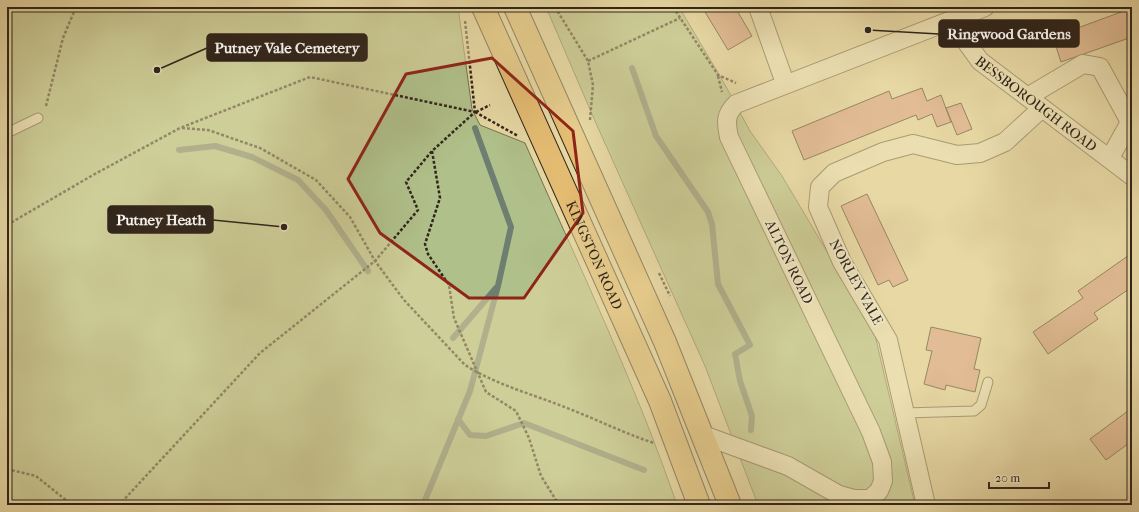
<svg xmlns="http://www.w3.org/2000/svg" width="1139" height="512" font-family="'IM FELL French Canon',serif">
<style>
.green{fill:#b0c08a;stroke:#707252}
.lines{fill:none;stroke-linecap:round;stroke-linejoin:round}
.stream{stroke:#6e7e70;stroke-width:6}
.building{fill:#da9a80;stroke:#30251b}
.service-casing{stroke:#5e523d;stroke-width:11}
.minor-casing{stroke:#5e523d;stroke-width:20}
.trunk-casing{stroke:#30251b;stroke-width:24}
.path{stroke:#30251b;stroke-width:2.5;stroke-dasharray:3 2;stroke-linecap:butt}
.service{stroke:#efe6c4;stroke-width:9}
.minor{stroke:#efe6c4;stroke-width:18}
.trunk{stroke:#e4bc72;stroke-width:22}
.marked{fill:none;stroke:#8f2418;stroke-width:3;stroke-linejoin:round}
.labels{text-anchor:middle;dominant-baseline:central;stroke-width:4;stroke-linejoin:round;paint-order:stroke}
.street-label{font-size:14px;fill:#30251b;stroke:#efe6c4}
.leader{fill:none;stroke:#30251b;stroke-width:1.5}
.callout-dot{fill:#30251b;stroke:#efe6c4;stroke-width:1.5}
.callout{fill:#30251b;stroke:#30251b;stroke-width:1.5}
.callout-label{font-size:15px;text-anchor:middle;font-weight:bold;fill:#fff}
</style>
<rect width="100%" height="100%" fill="#e7d8a4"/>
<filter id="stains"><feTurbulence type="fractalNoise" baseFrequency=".005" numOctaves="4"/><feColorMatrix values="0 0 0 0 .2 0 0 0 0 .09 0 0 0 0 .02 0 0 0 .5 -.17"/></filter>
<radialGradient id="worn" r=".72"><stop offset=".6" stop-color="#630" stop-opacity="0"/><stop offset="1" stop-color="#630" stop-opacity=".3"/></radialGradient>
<g class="green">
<path d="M7,7H458L472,109L480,125L525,143C577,262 635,382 677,505H7Z"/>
<polygon points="546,7 679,7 724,83 750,131 782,176 874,331 915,505 758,505 705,366 595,121"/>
</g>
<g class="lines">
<g class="stream">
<polyline points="632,68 656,136 708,212 712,224 718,284 750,345 735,354 740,381 752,416 751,430"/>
<polyline points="179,150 215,146 252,157 298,180 326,210 368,271"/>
<polyline points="453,338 496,288"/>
<polyline points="458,419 470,435 486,436 524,423 644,470"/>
<polyline points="423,505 470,391 498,286 511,227 475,128"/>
</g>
</g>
<g class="building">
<polygon points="702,7 735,7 752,36 728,50"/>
<polygon points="1132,8 1132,37 1061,62 1053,37"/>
<polygon points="922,88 927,101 941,95 951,122 937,127 932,114 918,120 916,115 804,160 792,131 889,91 892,99"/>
<polygon points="961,103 972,129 957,135 946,108"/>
<polygon points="867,194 908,280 893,287 889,280 878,285 841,206"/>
<polygon points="1132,253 1132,287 1094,313 1098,319 1048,354 1033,332 1083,298 1078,291"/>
<polygon points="931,327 981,338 974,369 980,370 975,392 946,385 945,390 924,384 932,351 926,350"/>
<polygon points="1132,408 1132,441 1106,460 1090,439"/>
</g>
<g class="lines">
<defs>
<g id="service">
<polyline points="7,133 38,118"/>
<polyline points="904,413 974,411 981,405 988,382"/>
</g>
<g id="minor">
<polyline points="758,7 785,83"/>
<path id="s1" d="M951,21L980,61L1132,176"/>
<polyline points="1029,96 1083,64 1100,67 1130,122 1110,158"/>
<path d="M703,435L788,466L839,495L854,499H870L879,491L883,481L882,462L871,432L729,137C726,122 725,115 736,104L985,7"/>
<polyline points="926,505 888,340 842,262 818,207 820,187 834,173 883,152 913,144 957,155 980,153 1005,142 1042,108"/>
</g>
<g id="trunk">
<path id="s2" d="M483,7L660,401L699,505"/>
<polyline points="515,7 665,342 730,505"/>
</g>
</defs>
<use href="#service" class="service-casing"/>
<use href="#minor" class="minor-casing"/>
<use href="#trunk" class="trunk-casing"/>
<g class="path">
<polyline points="555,7 588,61 593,85 590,120"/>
<polyline points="673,7 718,75 736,83"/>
<polyline points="465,21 475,112"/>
<polyline points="588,61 680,18"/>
<polyline points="718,76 722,92"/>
<polyline points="46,106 63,38 76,7"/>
<polyline points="475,112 518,136"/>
<polyline points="476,112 490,105"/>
<path d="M182,128L208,130L260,148L316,180L350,217L375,261L404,300L465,365C498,386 536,395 572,410C600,421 626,434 654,443"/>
<polyline points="432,151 440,198 425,244 428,254 449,285 454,318 486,392 516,411 529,438 541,476 559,505"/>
<polyline points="7,225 93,175 180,128 310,77 475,112 432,151 406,182 418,210 375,261 260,353 119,505"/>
<polyline points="659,273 670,296"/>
<polyline points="7,469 36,476 72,505"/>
</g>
<use href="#service" class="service"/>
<use href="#minor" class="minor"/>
<use href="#trunk" class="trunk"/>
</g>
<path d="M0 0H1139V512H0ZM492,58L573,131L583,213L524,298H469L380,233L348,179L406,74Z" fill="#e7d8a4" fill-opacity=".55" fill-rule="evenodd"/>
<path class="marked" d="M492,58L573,131L583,213L524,298H469L380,233L348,179L406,74Z"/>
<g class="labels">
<g class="street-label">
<text stroke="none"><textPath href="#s1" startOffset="120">BESSBOROUGH ROAD</textPath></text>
<text stroke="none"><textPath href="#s2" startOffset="272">KINGSTON ROAD</textPath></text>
<text transform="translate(789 262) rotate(64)">ALTON ROAD</text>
<text transform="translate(856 282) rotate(61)">NORLEY VALE</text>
</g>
</g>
<path class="leader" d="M868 30L939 34M157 70L207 48M284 227L213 220"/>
<g class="callout-dot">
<circle cx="868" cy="30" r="4"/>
<circle cx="157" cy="70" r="4"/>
<circle cx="284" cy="227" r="4"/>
</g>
<g class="callout">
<rect x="939" y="20" width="140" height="27" rx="4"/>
<rect x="207" y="34" width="160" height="27" rx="4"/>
<rect x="108" y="206" width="105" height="27" rx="4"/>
</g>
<g class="callout-label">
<text x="1009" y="39">Ringwood Gardens</text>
<text x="287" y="53">Putney Vale Cemetery</text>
<text x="161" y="225">Putney Heath</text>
</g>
<rect width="1139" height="512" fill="none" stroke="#e7d8a4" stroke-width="24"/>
<rect x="8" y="8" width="1123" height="496" fill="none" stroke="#30251b" stroke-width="2"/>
<rect x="12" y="12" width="1115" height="488" fill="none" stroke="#30251b"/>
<path d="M989 482v6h60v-6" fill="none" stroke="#30251b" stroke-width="2"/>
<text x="995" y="482" font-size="12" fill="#30251b" stroke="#efe6c4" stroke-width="3" paint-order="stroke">20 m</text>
<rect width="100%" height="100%" filter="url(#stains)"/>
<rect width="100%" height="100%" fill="url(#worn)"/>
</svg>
